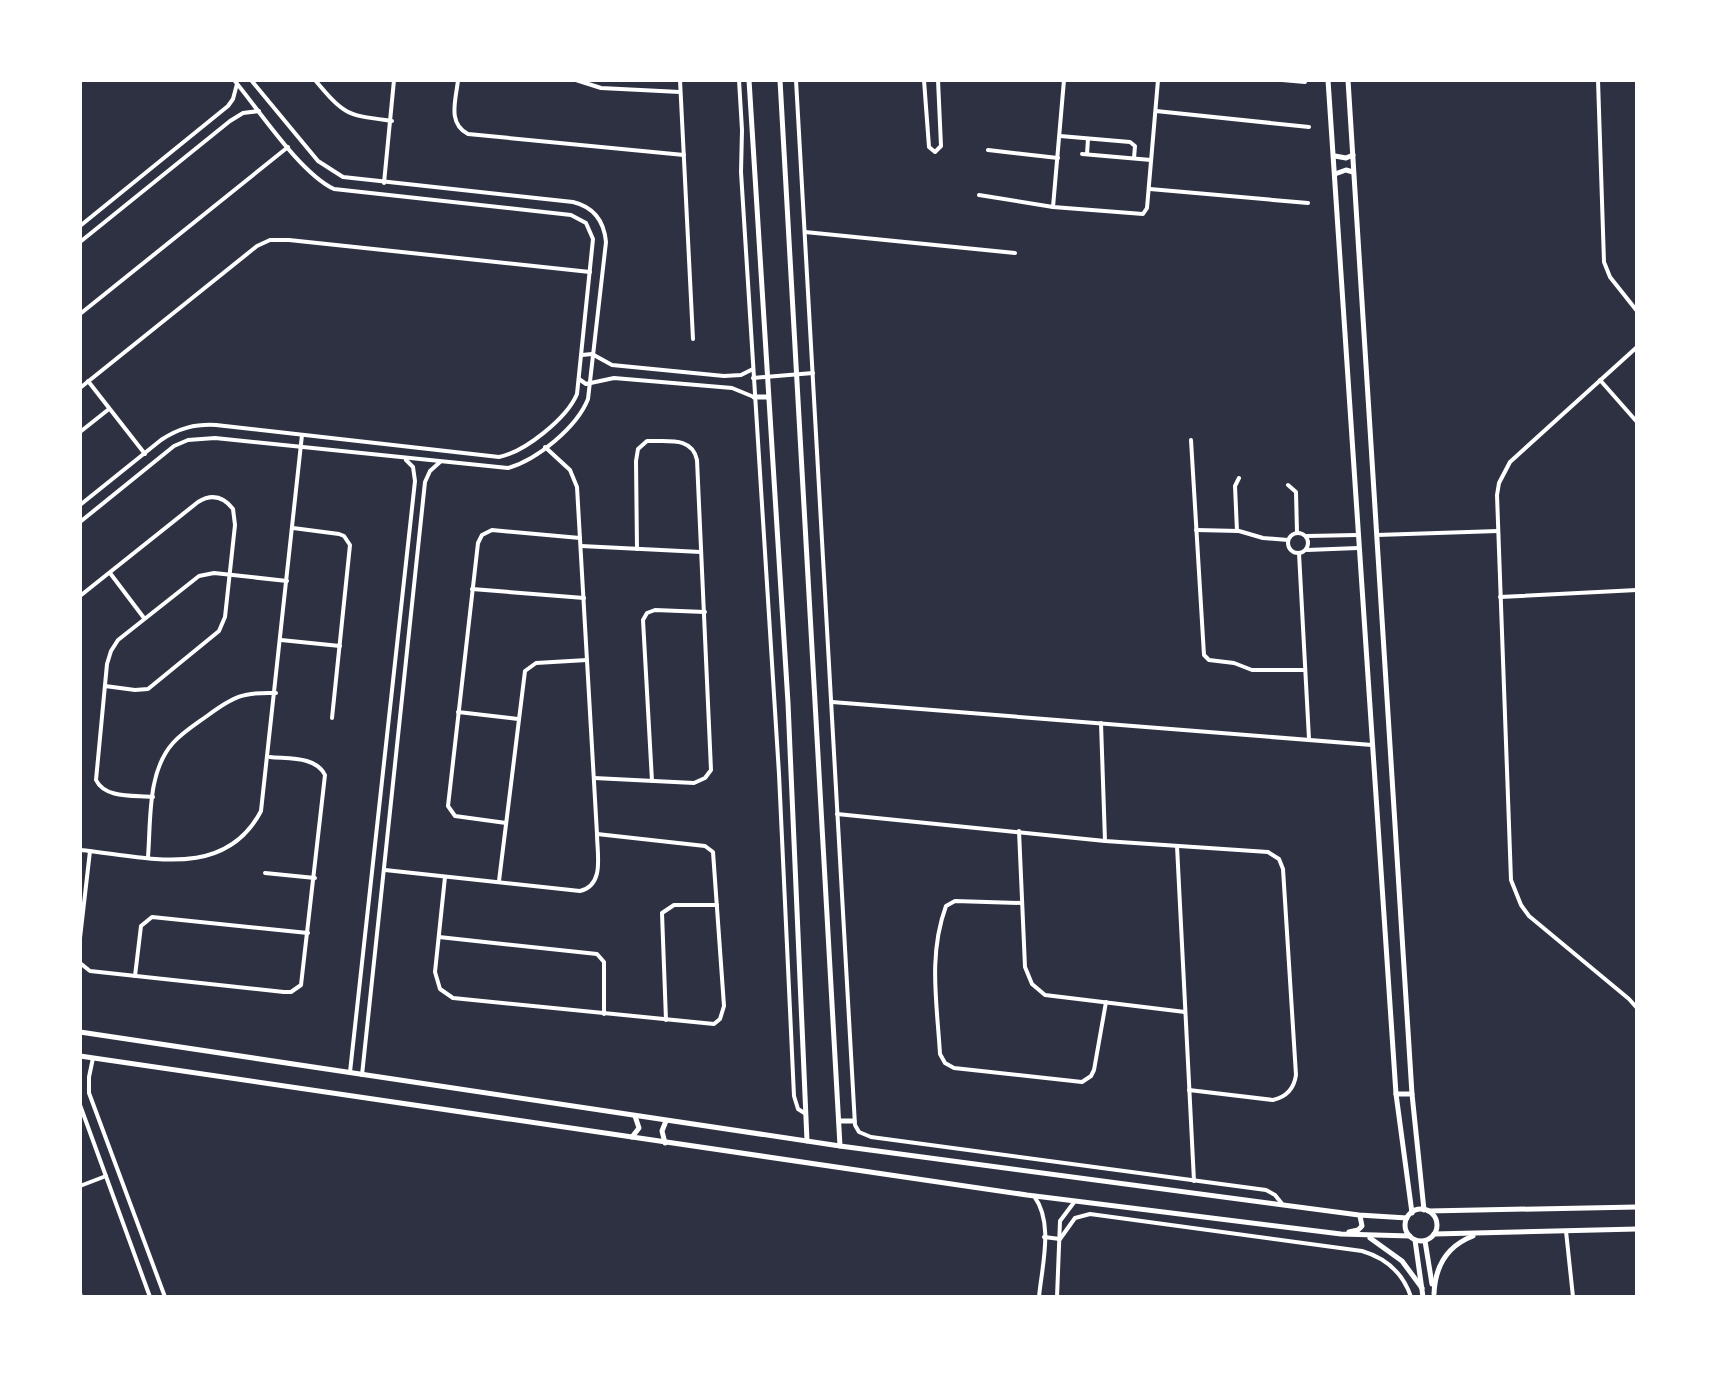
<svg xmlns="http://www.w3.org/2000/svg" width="1717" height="1377" font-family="Rubik,sans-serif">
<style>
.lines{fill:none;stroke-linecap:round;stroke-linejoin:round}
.minor{stroke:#fff;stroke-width:4}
.tertiary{stroke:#fff;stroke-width:5}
</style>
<rect width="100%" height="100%" fill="#2d3142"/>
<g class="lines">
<g class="minor">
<path d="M315,80C345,116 347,115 392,121"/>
<path d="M458,80C456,100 447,123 468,134L684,155"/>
<polyline points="576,80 601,88 680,92"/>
<polyline points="680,80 693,339"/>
<polyline points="739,80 742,130 741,172 779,774 794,1096 798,1109 806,1114"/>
<polyline points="796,80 855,1125 859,1132 871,1137 1266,1190 1275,1195 1283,1205"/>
<polyline points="924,80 929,147 935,152 941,146 938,80"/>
<polyline points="1282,80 1305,82"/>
<polyline points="1598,80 1604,262 1610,277 1637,311"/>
<polyline points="1156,111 1309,127"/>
<polyline points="1060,136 1130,142 1135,146 1134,158"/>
<polyline points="988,150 1058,158"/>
<polyline points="1082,154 1151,160"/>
<polyline points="1087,154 1088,139"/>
<polyline points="384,183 394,80"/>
<polyline points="1150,189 1308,203"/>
<polyline points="979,195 1053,207 1143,214 1147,208 1158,80"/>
<polyline points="1053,207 1064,80"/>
<polyline points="80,226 228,106 233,99 237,84"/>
<polyline points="805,232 1015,253"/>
<polyline points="80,242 230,121 243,113 259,111"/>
<polyline points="80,314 288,147"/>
<polyline points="1637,347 1510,462 1499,483 1497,495 1511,880 1521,905 1529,916 1629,999 1637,1008"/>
<polyline points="582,355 592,354 612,365 724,376 741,375 753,369"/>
<polyline points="753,378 813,373"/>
<polyline points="579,379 586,384 614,378 732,388 754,397"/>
<polyline points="1600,380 1637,422"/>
<polyline points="88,381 145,454"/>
<polyline points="80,388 257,246 270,240 289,240 590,272"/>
<polyline points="80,432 109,409"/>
<polyline points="1191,440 1204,655 1209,660 1234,663 1252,670 1305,670"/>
<polyline points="1288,485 1296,492 1297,532"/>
<path d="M80,505L161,440C179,428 195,424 216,425L499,457C525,452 567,418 577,394L593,239L586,223L571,215L334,189C300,173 259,110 234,80"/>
<path d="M80,522L174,446L188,440L215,438L508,468C537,460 577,427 588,399L606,242C604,221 594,207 573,202L343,177L318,161L251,80"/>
<polyline points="293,528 339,534 344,536 350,545 332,718"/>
<polyline points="1196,530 1239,531 1263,538 1288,540"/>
<polyline points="1237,531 1235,486 1239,478"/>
<circle cx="1298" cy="543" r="10"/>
<polyline points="1377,535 1498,531"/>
<polyline points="1307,536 1357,535"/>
<polyline points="581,546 701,552"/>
<polyline points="1307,550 1358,548"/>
<polyline points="1299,553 1309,739"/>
<polyline points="110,573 144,618"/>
<polyline points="472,589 584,598"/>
<path d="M80,596L198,502C211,494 223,496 233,509L235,525L225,617L219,631L148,689L135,690L105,686"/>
<polyline points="1500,597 1637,590"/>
<polyline points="281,640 340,646"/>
<polyline points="832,702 1372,745"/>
<polyline points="458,712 518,719"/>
<polyline points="1101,723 1105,841"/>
<path d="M594,778L694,783L705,778L711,770L697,460C692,436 667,442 647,441L638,449L636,461L637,549"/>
<polyline points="652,781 643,620 647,613 655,610 705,612"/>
<path d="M153,797C135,795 105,799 96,780L107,664L111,651L118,640L199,576L214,573L287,581"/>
<path d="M837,814L1105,841L1268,852L1279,859L1283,869L1296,1075C1294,1089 1286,1097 1273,1100L1189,1090"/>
<polyline points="506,823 455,816 448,806 478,543 482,535 492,530 580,538"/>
<polyline points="1019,831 1025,967 1032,984 1045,995 1185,1012"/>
<polyline points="1177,846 1194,1181"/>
<path d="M80,850C144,856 224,882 261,811L302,435"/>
<path d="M148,857C151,820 147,772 173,743C183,732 196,724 207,716C234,696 243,692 276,693"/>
<path d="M385,870L580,891C605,885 597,854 597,834L577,487L570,470L545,447"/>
<polyline points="265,873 315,878"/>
<polyline points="445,877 435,972 440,989 453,998 714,1024 720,1019 724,1006 713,852 705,846 597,834"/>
<polyline points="499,881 525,671 536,663 587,660"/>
<path d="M1022,903L955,901L946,906C928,955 937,1003 940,1054L945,1063L954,1068L1082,1082L1091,1076L1094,1070L1106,1002"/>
<polyline points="439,937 597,954 604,962 604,1014"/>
<polyline points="80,938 90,851"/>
<path d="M80,963L90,971L284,992H291L301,985L325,775C316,756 288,759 270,757"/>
<polyline points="135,976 141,926 152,917 308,933"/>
<polyline points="666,1020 662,913 674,905 717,905"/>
<polyline points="93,1058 89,1077 89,1093 165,1297"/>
<polyline points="350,1072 415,481 413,467 406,460"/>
<polyline points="362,1075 425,482 430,471 440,462"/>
<polyline points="80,1105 150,1297"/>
<polyline points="80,1186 106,1176"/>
<path d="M1034,1196C1054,1223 1042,1265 1039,1297"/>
<polyline points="1566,1231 1573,1297"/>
<path d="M1044,1237L1060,1239L1075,1218L1090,1214L1362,1251C1386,1258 1403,1273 1411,1297"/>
<polyline points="80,1293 81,1297"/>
<polyline points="1057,1297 1060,1221 1075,1201"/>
</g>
<g class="tertiary">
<polyline points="749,80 788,703 807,1141"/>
<polyline points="780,80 840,1146"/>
<polyline points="1328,80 1396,1094 1412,1213"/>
<polyline points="1348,80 1412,1094 1424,1210"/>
<polyline points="1335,156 1346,158 1353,155"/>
<polyline points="1335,174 1346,170 1353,172"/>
<polyline points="754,397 767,397"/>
<polyline points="80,1032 840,1146 1359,1215 1407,1218"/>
<polyline points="80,1056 1027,1195 1341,1234 1410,1236"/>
<polyline points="1396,1094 1412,1094"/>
<polyline points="839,1121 854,1121"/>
<polyline points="632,1137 639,1128 635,1116"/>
<polyline points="665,1143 662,1131 666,1121"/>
<circle cx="1421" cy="1225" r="16"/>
<polyline points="1428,1211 1637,1207"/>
<polyline points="1349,1232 1358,1230 1362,1226 1360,1216"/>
<polyline points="1434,1234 1637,1229"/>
<polyline points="1370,1238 1402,1261 1422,1288"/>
<polyline points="1415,1240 1423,1297"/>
<polyline points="1425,1241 1432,1284"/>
<path d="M1434,1294C1435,1267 1447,1246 1473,1236"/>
</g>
</g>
<rect width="1717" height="1377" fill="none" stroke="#ffffff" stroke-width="164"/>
</svg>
